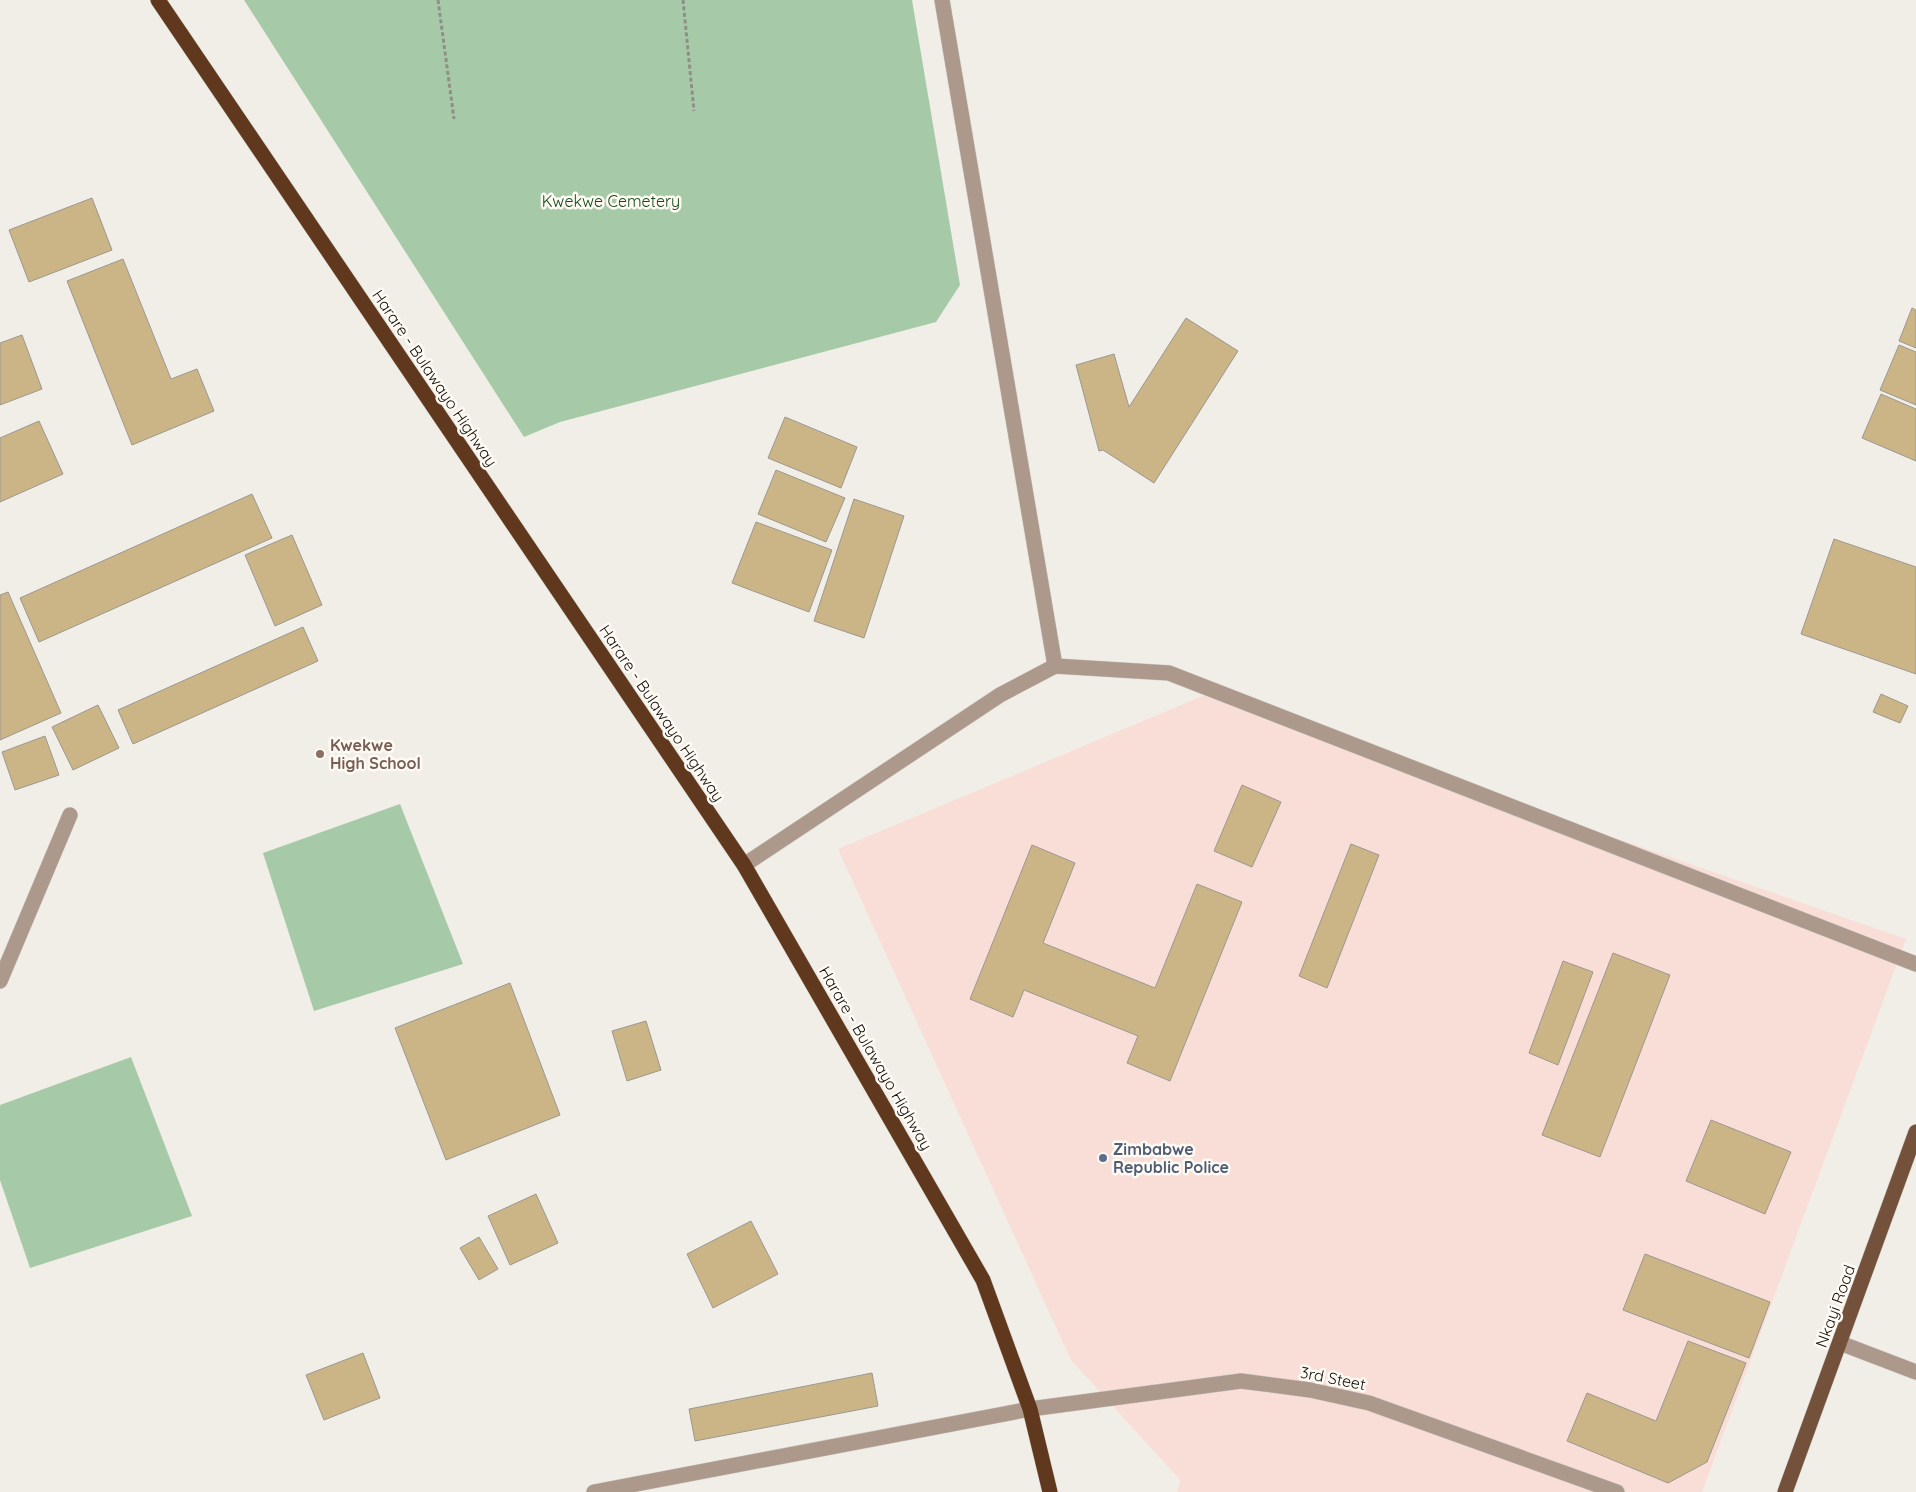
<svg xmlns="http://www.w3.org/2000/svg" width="1916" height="1492" font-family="Quicksand,sans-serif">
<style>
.commercial{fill:#f8ded7}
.green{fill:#a6caa7}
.building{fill:#cbb586;stroke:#9b9891}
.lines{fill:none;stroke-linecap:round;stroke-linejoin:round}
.minor-casing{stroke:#cdcbc4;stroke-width:16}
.major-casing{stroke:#cdcbc4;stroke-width:16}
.highway-casing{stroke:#cdcbc4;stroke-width:16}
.path{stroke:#908e89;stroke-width:3;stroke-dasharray:4 2.5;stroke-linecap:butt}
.minor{stroke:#ad988c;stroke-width:15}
.major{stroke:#74513b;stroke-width:15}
.highway{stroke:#5f381e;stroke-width:15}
.education-dot{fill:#8d6e63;stroke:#fffbf4;stroke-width:2}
.service-dot{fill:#5c6f8a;stroke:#fffbf4;stroke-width:2}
.labels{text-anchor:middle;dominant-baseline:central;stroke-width:5;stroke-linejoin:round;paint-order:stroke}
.park-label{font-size:16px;fill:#124a19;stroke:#fffbf4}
.street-label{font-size:16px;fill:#12110e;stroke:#fffbf4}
.education-label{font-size:16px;font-weight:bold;fill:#785e54;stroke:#fffbf4;text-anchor:start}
.service-label{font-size:16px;font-weight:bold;fill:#4e5e75;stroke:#fffbf4;text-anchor:start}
</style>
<rect width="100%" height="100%" fill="#f1eee7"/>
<polygon class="commercial" points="1205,695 1906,939 1702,1492 1177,1492 1180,1480 1071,1360 838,849"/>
<g class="green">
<polygon points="244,0 912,0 960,285 936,322 560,422 524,437"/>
<polygon points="400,804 463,964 314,1011 263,853"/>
<polygon points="131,1057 192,1216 30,1268 0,1180 0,1105"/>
</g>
<g class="building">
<polygon points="92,198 112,250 29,282 9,230"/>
<polygon points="123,259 171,379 197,369 214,411 132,445 67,281"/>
<polygon points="1912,308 1916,310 1916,348 1899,341"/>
<polygon points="1186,318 1238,351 1154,483 1103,450 1099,451 1076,365 1114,354 1129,407"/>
<polygon points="22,335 42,389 0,405 0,343"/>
<polygon points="1899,345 1916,352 1916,405 1880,390"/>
<polygon points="1881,394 1916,409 1916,461 1862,438"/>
<polygon points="785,417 857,447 841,488 768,458"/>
<polygon points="39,421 63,474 0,502 0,438"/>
<polygon points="776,470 845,498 826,542 758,514"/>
<polygon points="252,494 272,538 39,642 20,598"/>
<polygon points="854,499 904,516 864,638 814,621"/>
<polygon points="756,522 832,550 809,612 732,583"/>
<polygon points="292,535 322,605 275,626 245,555"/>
<polygon points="1834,539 1916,567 1916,674 1801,634"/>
<polygon points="8,592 61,713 0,740 0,595"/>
<polygon points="303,627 318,661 133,744 118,710"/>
<polygon points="1881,694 1908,706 1900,723 1873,712"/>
<polygon points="98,705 119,748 73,770 52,727"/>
<polygon points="45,736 59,775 15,790 2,752"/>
<polygon points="1242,785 1281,802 1252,867 1214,851"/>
<polygon points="1351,844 1379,855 1327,988 1299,976"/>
<polygon points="1032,845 1075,863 1043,943 1155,988 1197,884 1242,902 1170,1081 1127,1063 1138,1036 1024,990 1013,1017 970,999"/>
<polygon points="1613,953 1670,975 1600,1157 1542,1135"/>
<polygon points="1563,961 1593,972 1558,1065 1529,1053"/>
<polygon points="510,983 560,1115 446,1160 395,1028"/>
<polygon points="646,1021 661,1070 627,1081 612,1031"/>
<polygon points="1711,1120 1791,1152 1765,1214 1686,1181"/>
<polygon points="536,1194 558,1243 510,1265 488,1216"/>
<polygon points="751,1221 778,1274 713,1308 687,1254"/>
<polygon points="479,1237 498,1269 479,1280 460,1248"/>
<polygon points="1645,1254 1770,1302 1749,1358 1623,1310"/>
<polygon points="1688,1341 1746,1363 1707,1462 1668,1483 1567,1441 1587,1393 1656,1421"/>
<polygon points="363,1353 380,1398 324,1420 306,1375"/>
<polygon points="872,1373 878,1406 695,1441 689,1409"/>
</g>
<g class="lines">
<defs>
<g id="minor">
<polyline points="942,0 1055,666"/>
<polyline points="744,865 1000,695 1055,666 1169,673 1916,964"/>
<polyline points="0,981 70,815"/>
<polyline points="1840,1343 1916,1372"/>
<polyline points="594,1492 1030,1409 1241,1381 1310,1390 1369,1403 1617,1492"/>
</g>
<polyline id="major" points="1785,1492 1916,1132"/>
<polyline id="highway" points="158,0 744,865 983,1280 1030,1409 1050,1492"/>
</defs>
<use href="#minor" class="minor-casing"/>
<use href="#major" class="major-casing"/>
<use href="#highway" class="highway-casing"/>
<g class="path">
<polyline points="438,0 454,119"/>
<polyline points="683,0 694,111"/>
</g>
<use href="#minor" class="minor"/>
<use href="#major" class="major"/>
<use href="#highway" class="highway"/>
</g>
<circle class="education-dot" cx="320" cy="754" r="5"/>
<circle class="service-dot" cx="1103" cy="1158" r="5"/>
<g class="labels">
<g class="park-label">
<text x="611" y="201">Kwekwe Cemetery</text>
</g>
<g class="street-label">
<text transform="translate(435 378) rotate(56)">Harare - Bulawayo Highway</text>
<text transform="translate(662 713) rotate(56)">Harare - Bulawayo Highway</text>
<text transform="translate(876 1058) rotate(60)">Harare - Bulawayo Highway</text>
<text transform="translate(1835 1306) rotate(-70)">Nkayi Road</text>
<text transform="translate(1333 1378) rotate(11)">3rd Steet</text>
</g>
<g class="education-label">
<text x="330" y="745">Kwekwe<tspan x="330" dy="18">High School</tspan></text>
</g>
<g class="service-label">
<text x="1113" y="1149">Zimbabwe<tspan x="1113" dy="18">Republic Police</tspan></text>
</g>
</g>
</svg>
